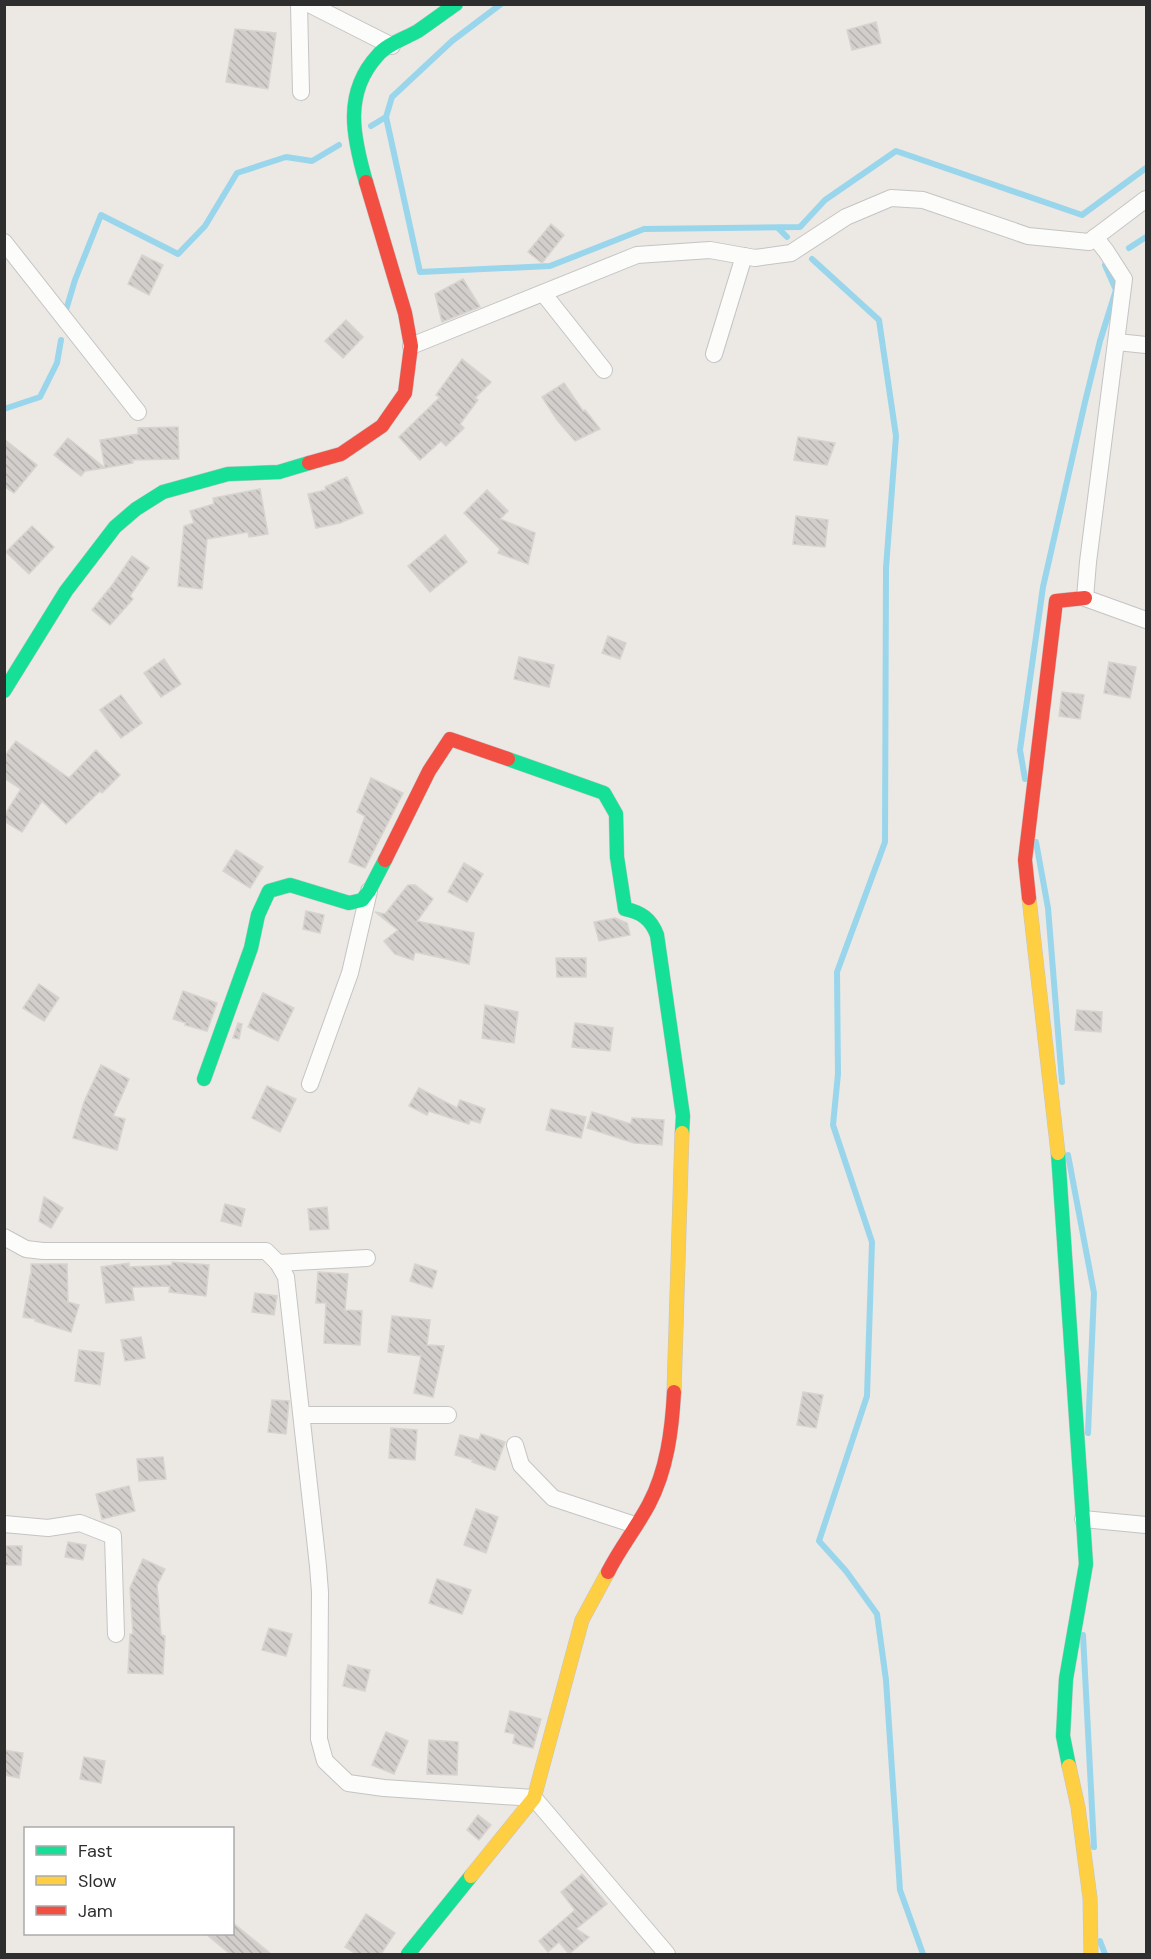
<svg xmlns="http://www.w3.org/2000/svg" width="1151" height="1959" font-family="'DM Sans',sans-serif">
<style>
.lines{fill:none;stroke-linecap:round;stroke-linejoin:round}
.stream{stroke:#99d6ec;stroke-width:6}
.building{fill:url(#building-back-hatch);stroke:#d7d4d0;stroke-width:1.5}
.street-casing{stroke:#c5c4c5;stroke-width:18}
.fast-casing{stroke:#c5c4c5;stroke-width:15}
.slow-casing{stroke:#c5c4c5;stroke-width:15}
.jam-casing{stroke:#c5c4c5;stroke-width:15}
.street{stroke:#fcfcfb;stroke-width:16}
.fast{stroke:#16e098;stroke-width:14}
.slow{stroke:#ffcf43;stroke-width:14}
.jam{stroke:#f24e42;stroke-width:14}
</style>
<defs>
<pattern id="building-back-hatch" width="6" height="6" patternUnits="userSpaceOnUse" patternTransform="scale(1.5)"><rect width="6" height="6" fill="#d1cecb"/><path d="M-1 5l2 2M0 0l6 6M5-1l2 2" fill="none" stroke="#b4b1af"/></pattern>
</defs>
<rect width="100%" height="100%" fill="#ece8e4"/>
<g class="lines">
<g class="stream">
<polyline points="386,117 420,272 550,266 644,229 800,227 825,200 896,151 1082,215 1146,168"/>
<polyline points="371,126 386,117 392,97 452,41 501,4"/>
<polyline points="778,228 787,237"/>
<polyline points="1129,248 1146,237"/>
<polyline points="812,259 879,320 896,436 886,568 885,842 837,972 838,1074 833,1125 872,1242 867,1396 819,1541 846,1571 877,1614 886,1680 900,1890 923,1954"/>
<polyline points="66,310 75,280 101,215 178,254 205,226 237,173 286,157 312,161 339,145"/>
<polyline points="4,409 40,397 57,363 61,340"/>
<polyline points="1025,779 1020,750 1043,587 1085,402 1100,341 1116,290 1105,265"/>
<polyline points="1036,842 1048,908 1062,1082"/>
<polyline points="1068,1155 1094,1293 1088,1433"/>
<polyline points="1083,1635 1094,1847"/>
<polyline points="1100,1941 1105,1954"/>
</g>
</g>
<g class="building">
<polygon points="876,22 881,43 852,50 847,30"/>
<polygon points="235,29 276,33 268,89 226,82"/>
<polygon points="551,224 564,235 542,263 528,252"/>
<polygon points="142,255 163,265 149,295 128,284"/>
<polygon points="463,279 480,307 442,322 435,294"/>
<polygon points="346,320 363,337 343,358 325,341"/>
<polygon points="462,359 491,382 475,398 478,400 460,424 464,428 446,446 441,441 420,460 399,437 440,397 436,395"/>
<polygon points="564,383 583,411 585,410 600,429 575,441 557,420 542,397"/>
<polygon points="178,427 179,459 132,460 133,463 105,468 100,440 138,434 138,428"/>
<polygon points="798,437 835,443 827,465 794,460"/>
<polygon points="68,438 105,468 85,471 81,476 54,455"/>
<polygon points="4,439 37,465 14,493 4,486"/>
<polygon points="347,477 363,513 340,523 316,528 308,494 326,490 325,487"/>
<polygon points="260,489 268,534 249,537 248,532 207,539 202,589 178,586 184,526 194,523 190,511 214,504 213,498"/>
<polygon points="487,490 508,511 500,519 535,533 528,564 498,553 500,549 464,513"/>
<polygon points="796,516 828,520 825,547 793,544"/>
<polygon points="32,526 54,547 29,574 6,552"/>
<polygon points="445,535 467,562 430,592 408,566"/>
<polygon points="132,556 149,568 130,596 133,599 110,625 92,610 113,584"/>
<polygon points="608,636 626,643 620,659 602,653"/>
<polygon points="519,657 554,665 549,687 514,679"/>
<polygon points="164,659 181,684 161,697 144,673"/>
<polygon points="1109,662 1136,667 1130,698 1104,693"/>
<polygon points="1062,692 1084,695 1080,719 1059,716"/>
<polygon points="121,695 142,723 121,738 100,710"/>
<polygon points="16,741 69,778 96,750 120,775 102,793 100,791 66,824 42,801 22,832 4,821 4,816 21,789 4,778 4,757"/>
<polygon points="371,778 403,793 365,868 349,862 365,816 357,812"/>
<polygon points="236,850 263,867 250,888 223,871"/>
<polygon points="464,863 483,874 467,902 448,892"/>
<polygon points="408,885 415,885 433,899 417,921 474,933 469,964 415,952 413,960 395,954 384,941 398,930 375,912 385,914"/>
<polygon points="306,911 324,915 320,933 303,929"/>
<polygon points="615,918 627,923 630,935 599,941 594,922"/>
<polygon points="556,958 586,958 586,977 557,977"/>
<polygon points="39,984 59,998 44,1021 23,1008"/>
<polygon points="183,991 217,1003 207,1031 185,1025 186,1023 173,1019"/>
<polygon points="263,993 294,1008 278,1041 248,1027"/>
<polygon points="485,1005 518,1012 514,1043 482,1038"/>
<polygon points="1077,1010 1102,1012 1101,1032 1075,1030"/>
<polygon points="238,1023 242,1024 239,1039 233,1038"/>
<polygon points="575,1023 613,1028 610,1051 572,1047"/>
<polygon points="101,1065 129,1079 113,1116 125,1119 117,1150 73,1138 84,1102"/>
<polygon points="267,1086 296,1099 280,1132 252,1118"/>
<polygon points="419,1088 457,1108 460,1100 485,1109 480,1123 470,1120 469,1124 429,1111 427,1115 409,1106"/>
<polygon points="551,1109 586,1117 581,1138 546,1130"/>
<polygon points="592,1112 631,1124 632,1118 664,1120 662,1145 634,1143 587,1128"/>
<polygon points="44,1197 63,1208 51,1228 39,1221"/>
<polygon points="225,1204 245,1209 241,1226 221,1221"/>
<polygon points="327,1207 329,1229 310,1230 308,1209"/>
<polygon points="172,1262 209,1265 206,1296 169,1292 170,1286 132,1287 134,1300 106,1303 101,1267 129,1263 129,1267 172,1265"/>
<polygon points="31,1264 67,1264 68,1302 79,1305 71,1332 35,1321 36,1319 23,1317 30,1276 31,1277"/>
<polygon points="415,1264 437,1271 432,1288 410,1281"/>
<polygon points="318,1272 348,1274 345,1310 362,1311 360,1345 324,1343 326,1303 316,1303"/>
<polygon points="255,1293 277,1296 274,1315 252,1312"/>
<polygon points="392,1316 430,1320 427,1345 444,1346 433,1397 414,1393 421,1356 388,1352"/>
<polygon points="141,1337 145,1358 125,1361 121,1340"/>
<polygon points="79,1350 104,1353 100,1385 75,1381"/>
<polygon points="803,1392 823,1395 816,1428 797,1425"/>
<polygon points="272,1400 289,1401 286,1434 268,1432"/>
<polygon points="391,1428 417,1430 415,1460 389,1458"/>
<polygon points="481,1434 505,1442 495,1470 472,1462 473,1460 455,1455 460,1435 479,1440"/>
<polygon points="163,1457 166,1479 139,1481 137,1459"/>
<polygon points="129,1486 135,1511 102,1519 96,1494"/>
<polygon points="476,1509 498,1517 486,1553 464,1545"/>
<polygon points="68,1542 86,1545 83,1560 65,1557"/>
<polygon points="4,1546 22,1546 21,1565 4,1565"/>
<polygon points="143,1559 165,1569 157,1585 161,1635 165,1636 163,1674 128,1673 130,1634 133,1634 130,1588"/>
<polygon points="437,1579 471,1590 462,1614 429,1603"/>
<polygon points="269,1628 292,1634 286,1656 262,1650"/>
<polygon points="348,1665 370,1670 365,1691 343,1686"/>
<polygon points="510,1711 541,1719 533,1748 513,1743 515,1734 505,1732"/>
<polygon points="386,1732 408,1741 394,1774 372,1765"/>
<polygon points="429,1740 458,1742 457,1775 427,1774"/>
<polygon points="4,1750 23,1753 19,1778 4,1775"/>
<polygon points="84,1757 105,1761 101,1783 80,1779"/>
<polygon points="478,1815 491,1825 479,1840 467,1830"/>
<polygon points="582,1874 607,1904 576,1929 589,1937 569,1954 559,1942 548,1952 539,1941 575,1910 561,1892"/>
<polygon points="366,1914 395,1933 381,1954 356,1954 345,1947"/>
<polygon points="232,1922 271,1954 230,1954 206,1934 232,1934"/>
</g>
<g class="lines">
<defs>
<g id="street">
<polyline points="299,4 301,92"/>
<polyline points="309,4 392,46"/>
<polyline points="1095,237 1106,251 1124,279 1088,562 1085,598 1146,620"/>
<polyline points="4,242 138,412"/>
<polyline points="543,293 604,370"/>
<polyline points="1117,342 1146,345"/>
<polyline points="411,346 637,255 710,250 755,258 791,253 846,217 891,198 923,200 1028,236 1089,242 1146,199"/>
<polyline points="714,354 744,256"/>
<polyline points="310,1084 350,973 369,891"/>
<polyline points="4,1237 26,1249 43,1251 266,1251 278,1263 286,1277 318,1566 320,1592 319,1739 325,1761 348,1783 384,1788 534,1798 667,1954"/>
<polyline points="278,1263 367,1258"/>
<polyline points="302,1415 448,1415"/>
<polyline points="515,1445 521,1465 553,1498 635,1525"/>
<polyline points="1083,1519 1146,1525"/>
<polyline points="4,1524 48,1528 80,1523 113,1536 116,1634"/>
</g>
<g id="fast">
<path d="M366,182C353,137 343,93 378,55C387,44 406,38 418,31C431,22 443,13 456,4"/>
<polyline points="4,691 66,591 115,527 136,509 163,492 228,474 279,472 309,463"/>
<path d="M508,759L604,793L616,814L617,857L625,909C641,912 651,919 657,935L683,1116L682,1133"/>
<polyline points="204,1079 251,948 258,915 269,891 290,885 349,903 362,900 369,891 385,860"/>
<polyline points="1058,1153 1086,1564 1066,1679 1063,1736 1069,1766"/>
<polyline points="408,1954 471,1876"/>
</g>
<g id="slow">
<polyline points="1029,898 1058,1153"/>
<polyline points="674,1392 682,1133"/>
<polyline points="1069,1766 1078,1807 1090,1898 1091,1954"/>
<polyline points="471,1876 534,1798 582,1620 608,1572"/>
</g>
<g id="jam">
<polyline points="309,463 341,454 382,426 405,393 411,346 405,313 366,182"/>
<polyline points="385,860 429,771 450,739 508,759"/>
<polyline points="1029,898 1025,860 1056,601 1085,598"/>
<path d="M608,1572C620,1548 637,1527 649,1504C667,1470 672,1430 674,1392"/>
</g>
</defs>
<use href="#street" class="street-casing"/>
<use href="#fast" class="fast-casing"/>
<use href="#slow" class="slow-casing"/>
<use href="#jam" class="jam-casing"/>
<use href="#street" class="street"/>
<use href="#fast" class="fast"/>
<use href="#slow" class="slow"/>
<use href="#jam" class="jam"/>
</g>
<rect width="1151" height="1959" fill="none" stroke="#2e2e2e" stroke-width="12"/>
<rect x="24" y="1827" width="210" height="108" fill="#ffffff" stroke="#ababab" stroke-width="1.5"/>
<rect x="36" y="1846" width="30" height="9" fill="#16e098" stroke="#ababab" stroke-width="1.5"/>
<text x="78" y="1857" font-size="18" fill="#2e2e2e">Fast</text>
<rect x="36" y="1876" width="30" height="9" fill="#ffcf43" stroke="#ababab" stroke-width="1.5"/>
<text x="78" y="1887" font-size="18" fill="#2e2e2e">Slow</text>
<rect x="36" y="1906" width="30" height="9" fill="#f24e42" stroke="#ababab" stroke-width="1.5"/>
<text x="78" y="1917" font-size="18" fill="#2e2e2e">Jam</text>
</svg>
